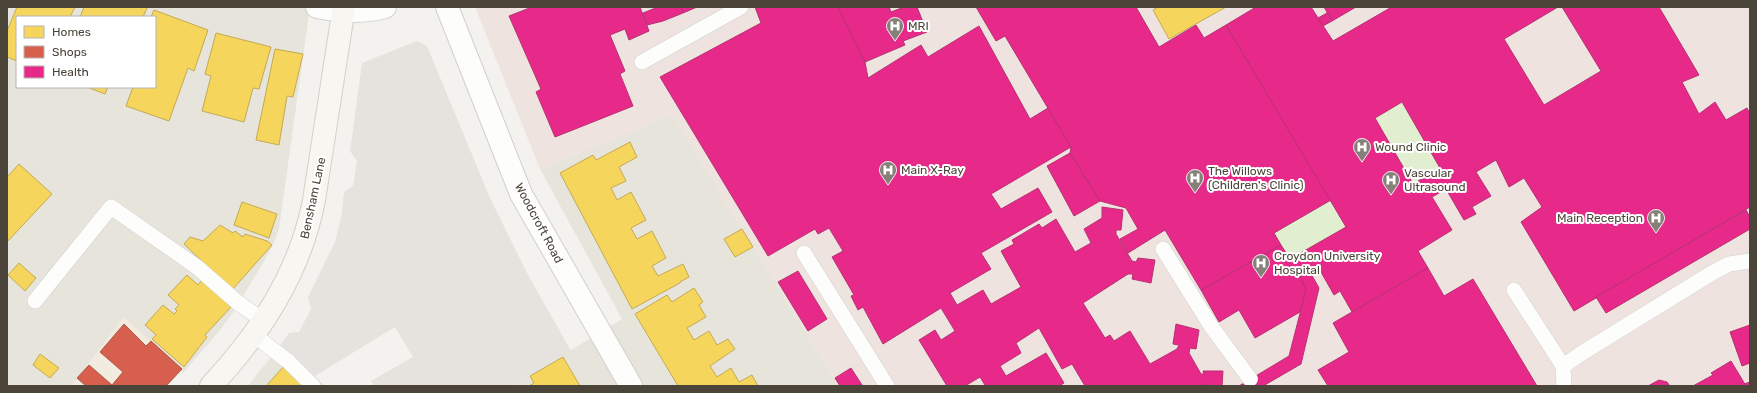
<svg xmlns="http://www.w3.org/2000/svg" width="1757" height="393" font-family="Rubik,sans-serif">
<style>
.residential{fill:#e7e4dc;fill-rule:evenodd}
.commercial{fill:#f3ebdf}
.medical{fill:#eee3df}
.green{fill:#e1eecf}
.parking{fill:#e6e3df}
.homes{fill:#f6d55c;stroke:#c3aa52}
.shops{fill:#d6604d;stroke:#ac5847}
.health{fill:#e7298a;stroke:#b83172;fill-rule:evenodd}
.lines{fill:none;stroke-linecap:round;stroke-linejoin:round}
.lane-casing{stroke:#d2d0cb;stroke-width:16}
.street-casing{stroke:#d2d0cb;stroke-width:24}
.secondary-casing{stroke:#d3cfc5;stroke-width:24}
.lane{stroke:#fdfdfc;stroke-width:15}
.street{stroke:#fdfdfc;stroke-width:22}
.secondary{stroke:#f7f6f1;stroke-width:22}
.labels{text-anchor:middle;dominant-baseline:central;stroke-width:4;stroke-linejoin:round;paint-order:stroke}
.poi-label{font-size:12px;fill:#4b4439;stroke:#fff;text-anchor:start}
.street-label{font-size:12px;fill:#4b4439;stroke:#fff}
</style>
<rect width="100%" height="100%" fill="#f4f2ee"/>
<g class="residential">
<path d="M7,7H310L279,229L273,245L263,263L234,311L221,329L183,373L181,370L75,381L71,386H7ZM17,17H155V87H17Z"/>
<polygon points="673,115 838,386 512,386 622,319 540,169"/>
<polygon points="281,344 325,386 248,386"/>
</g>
<polygon class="commercial" points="124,317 181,370 167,386 71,386"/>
<polygon class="medical" points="475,7 1750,7 1750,386 838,386 673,115 540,169"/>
<g class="green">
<polygon points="1402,102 1440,168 1413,184 1375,118"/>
<polygon points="1331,200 1346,227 1290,259 1274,233"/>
</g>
<polygon class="parking" points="417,41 427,46 490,198 528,275 571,351 512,386 374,386 371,381 413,357 395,327 315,376 281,344 289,333 299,332 311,309 308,297 335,242 341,218 344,192 353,186 357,161 350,151 362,63"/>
<g class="homes">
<polygon points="17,7 75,7 70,17 17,17 17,61 7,57 7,31"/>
<polygon points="84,7 145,7 147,8 143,17 80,17"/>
<polygon points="1158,7 1226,7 1169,39 1153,10"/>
<polygon points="154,10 208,30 194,71 188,68 169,121 126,106 133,87 155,87 155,17 151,17"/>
<polygon points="216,33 271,47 259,89 253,88 244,122 202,111 211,76 205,74"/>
<polygon points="275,49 303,54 293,97 287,96 279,145 256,140"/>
<polygon points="87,87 108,87 105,94"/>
<polygon points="630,142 637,157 619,167 626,181 611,188 617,200 631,192 646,220 631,228 637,239 652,231 666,258 652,266 658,276 683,264 689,277 680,282 680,283 632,309 560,173 593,155 596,160"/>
<polygon points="19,164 52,194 7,242 7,177"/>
<polygon points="242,202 277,214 269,238 234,225"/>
<polygon points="220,225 233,233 235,231 243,237 245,234 267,241 272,245 232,290 184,244 190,237 203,241"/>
<polygon points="742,229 753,247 735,257 724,239"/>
<polygon points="19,263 36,278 25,291 8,275"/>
<polygon points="187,275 198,285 202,280 231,307 205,335 207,337 184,367 152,339 156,335 145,325 163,305 174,314 177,311 175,309 179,305 168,295"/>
<polygon points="694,288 703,302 699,305 706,317 687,328 694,340 709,331 717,345 728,339 735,349 710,366 717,377 731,368 739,382 752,375 758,386 678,386 635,314 667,295 672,302"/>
<polygon points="40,354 59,368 50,378 33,365"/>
<polygon points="563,357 580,386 529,386 534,383 530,376"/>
<polygon points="284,366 306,386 266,386"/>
</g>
<polygon class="shops" points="124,324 146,346 151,341 182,369 166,386 86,386 77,378 89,365 112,385 123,372 100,352"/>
<g class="health">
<polygon points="532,7 640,7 649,31 629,40 625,29 610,35 625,71 620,74 633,106 555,137 536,92 541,89 509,16"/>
<polygon points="681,7 697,7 683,13"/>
<polygon points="681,7 683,13 663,21 647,25 643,13 658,7"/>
<polygon points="755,7 838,7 865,62 868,78 921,45 928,57 979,26 1030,119 1048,108 1071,147 991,194 1001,209 1038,188 1052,212 981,253 991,269 950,293 957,305 983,290 991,304 1021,287 1001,251 1014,244 1012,240 1039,224 1042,228 1056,219 1075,252 1091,243 1084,229 1102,218 1102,207 1123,210 1121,230 1116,230 1116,234 1132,261 1136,262 1138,258 1155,260 1151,283 1132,279 1133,274 1128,274 1083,303 1105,338 1110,335 1114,341 1130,331 1150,364 1177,349 1179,345 1173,344 1176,324 1199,330 1196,349 1190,348 1189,353 1201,374 1204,374 1203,371 1223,371 1222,386 1201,385 1198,386 1085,386 1072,364 1062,369 1039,328 1016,343 1021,353 1000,366 1006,376 1046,353 1064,383 1059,386 982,386 985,385 980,377 965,386 947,386 919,340 935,330 941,340 955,331 941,308 883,344 863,307 858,310 851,296 854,295 832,257 843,251 829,228 818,234 815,229 768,256 660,77 761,23"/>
<polygon points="838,7 889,7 891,12 904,7 917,7 927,32 903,41 905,45 865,62"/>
<polygon points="976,7 1136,7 1159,47 1196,25 1204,38 1226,25 1331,200 1274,233 1281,245 1201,290 1165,230 1128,253 1120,239 1138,229 1126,208 1100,201 1070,153 1071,147 1005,36 996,41"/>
<path d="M1256,7H1311L1333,41L1390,8L1389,7H1558L1504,39L1544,105L1601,71L1562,7H1659L1699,75L1682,82L1699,114L1715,102L1726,120L1747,108L1750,114V207L1574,311L1521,222L1542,207L1524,178L1509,187L1496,160L1476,172L1491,196L1472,207L1476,214L1464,220L1446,189L1432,197L1452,230L1418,251L1428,268L1352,312L1340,291L1334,295L1317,265L1300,276L1306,290L1300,312L1255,338L1239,310L1219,322L1201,290L1281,245L1290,259L1346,227L1226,25ZM1402,102L1440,168L1413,184L1375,118Z"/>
<polygon points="1324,7 1356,7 1332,21"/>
<polygon points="1327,13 1332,21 1323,26 1318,18"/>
<polygon points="1070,153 1100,201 1074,216 1047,166"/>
<polygon points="1746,210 1750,217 1750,229 1606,313 1596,297"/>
<polygon points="1428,268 1444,296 1473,279 1537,386 1328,386 1318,370 1349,352 1333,323"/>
<polygon points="1309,270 1319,288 1301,364 1263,386 1239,386 1289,356 1306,290 1300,276"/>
<polygon points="798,271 827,319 808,331 778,282"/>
<polygon points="1750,325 1750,363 1742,366 1730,332"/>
<polygon points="1731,361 1746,386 1693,386 1713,375 1711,373"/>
<polygon points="851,368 862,385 840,386 835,378"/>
<polygon points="1659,380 1667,382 1670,386 1648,386"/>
<polygon points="1750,382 1750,386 1746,386 1744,384"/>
</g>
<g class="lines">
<defs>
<g id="lane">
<polyline points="642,62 741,7"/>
<polyline points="1163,249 1211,326 1250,379"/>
<polyline points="804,253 887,386"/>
<polyline points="1514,290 1563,366"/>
<polyline points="35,301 111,207 197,267 237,302 264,321"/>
<polyline points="254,335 289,362 313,386"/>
<polyline points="1564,386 1563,366 1582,353 1712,273 1729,264 1750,261"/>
</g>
<g id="street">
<path d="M317,7C341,12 362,13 385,7"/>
<polyline points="447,7 521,194 631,386"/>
</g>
<path id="secondary" d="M211,386C261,332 300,273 314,200L344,7"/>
</defs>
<use href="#lane" class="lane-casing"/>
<use href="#street" class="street-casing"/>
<use href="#secondary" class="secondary-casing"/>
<use href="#lane" class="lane"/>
<use href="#street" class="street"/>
<use href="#secondary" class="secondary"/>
</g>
<defs>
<symbol id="hospital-pin" viewBox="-11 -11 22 30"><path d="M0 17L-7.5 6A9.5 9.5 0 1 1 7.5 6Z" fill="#868178" stroke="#fff"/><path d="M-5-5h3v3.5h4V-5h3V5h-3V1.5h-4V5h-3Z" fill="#fff"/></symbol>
</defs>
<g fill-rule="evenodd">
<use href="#hospital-pin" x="885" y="16" width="20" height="27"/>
<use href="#hospital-pin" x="1352" y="137" width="20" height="27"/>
<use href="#hospital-pin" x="878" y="160" width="20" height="27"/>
<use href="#hospital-pin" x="1185" y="168" width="20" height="27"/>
<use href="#hospital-pin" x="1381" y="170" width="20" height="27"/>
<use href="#hospital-pin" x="1646" y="208" width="20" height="27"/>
<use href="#hospital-pin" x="1251" y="253" width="20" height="27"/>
</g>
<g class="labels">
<g class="poi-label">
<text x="908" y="26">MRI</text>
<text x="1375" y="147">Wound Clinic</text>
<text x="901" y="170">Main X-Ray</text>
<text x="1208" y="171">The Willows<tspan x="1208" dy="14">(Children's Clinic)</tspan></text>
<text x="1404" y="173">Vascular<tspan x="1404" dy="14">Ultrasound</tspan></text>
<text x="1643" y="218" text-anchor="end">Main Reception</text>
<text x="1274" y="256">Croydon University<tspan x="1274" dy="14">Hospital</tspan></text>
</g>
<g class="street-label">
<text transform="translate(313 198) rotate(-78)">Bensham Lane</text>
<text transform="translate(539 223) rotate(62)">Woodcroft Road</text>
</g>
</g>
<rect width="1757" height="393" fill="none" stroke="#4b4439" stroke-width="16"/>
<rect x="16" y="16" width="140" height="72" fill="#ffffff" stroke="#b7b4b0"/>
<rect x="24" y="26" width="20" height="12" fill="#f6d55c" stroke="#b7b4b0"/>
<text x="52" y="36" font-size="12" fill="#4b4439">Homes</text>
<rect x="24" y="46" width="20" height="12" fill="#d6604d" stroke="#b7b4b0"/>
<text x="52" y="56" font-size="12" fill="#4b4439">Shops</text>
<rect x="24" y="66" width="20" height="12" fill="#e7298a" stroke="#b7b4b0"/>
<text x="52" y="76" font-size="12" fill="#4b4439">Health</text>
</svg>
